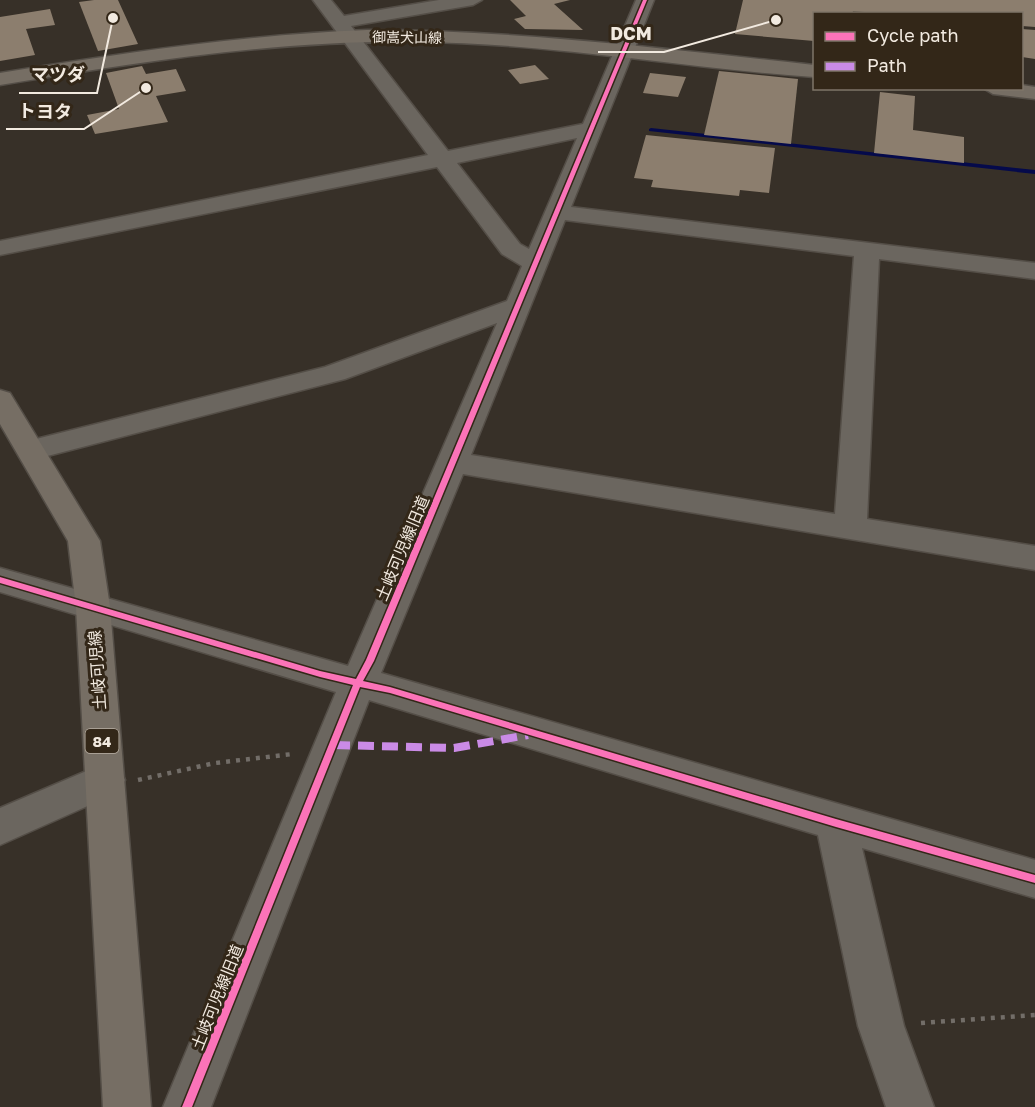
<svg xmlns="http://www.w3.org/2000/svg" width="1035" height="1107" font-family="'Golos Text','Noto Sans JP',sans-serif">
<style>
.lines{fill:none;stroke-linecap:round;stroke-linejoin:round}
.stream{fill:#050a4b;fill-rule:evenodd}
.building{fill:#8c7e6e}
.minor-casing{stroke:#544e47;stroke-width:3}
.major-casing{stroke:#544e47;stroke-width:3}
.path{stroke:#726d68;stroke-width:4.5;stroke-dasharray:4 6;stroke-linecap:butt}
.minor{fill:#6b665f;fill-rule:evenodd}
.major{fill:#766e64;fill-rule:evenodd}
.quiet{stroke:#ca8be6;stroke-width:8;stroke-dasharray:16 8;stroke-linecap:butt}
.cycleway-casing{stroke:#332718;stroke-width:3}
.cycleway{fill:#fb73b8;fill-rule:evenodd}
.labels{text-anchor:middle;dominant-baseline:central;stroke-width:6;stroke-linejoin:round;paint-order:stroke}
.far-street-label{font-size:14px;fill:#f2eae0;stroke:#332718}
.shield{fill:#332718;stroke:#b9b0a4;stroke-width:1.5}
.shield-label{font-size:15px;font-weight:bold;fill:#f2eae0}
.street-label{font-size:16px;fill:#f2eae0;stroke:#332718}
.leader{fill:none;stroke:#f2eae0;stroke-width:2}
.callout-dot{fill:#f2eae0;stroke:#332718;stroke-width:2}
.callout-label{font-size:18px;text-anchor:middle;font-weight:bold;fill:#f2eae0;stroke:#332718;stroke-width:6;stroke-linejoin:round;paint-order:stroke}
</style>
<rect width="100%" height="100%" fill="#373028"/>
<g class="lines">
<polygon class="stream" points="651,128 1035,170 1035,174 649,131 649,129"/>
</g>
<g class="building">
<polygon points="94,0 118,0 138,44 98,51 79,2"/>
<polygon points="510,0 570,0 554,4 583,30 525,29 514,19 526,16"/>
<polygon points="743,0 1035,0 1035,27 1022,26 1022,14 886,14 853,11 852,14 814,14 814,41 735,34"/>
<polygon points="50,9 55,25 26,29 35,55 0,61 0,17"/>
<polygon points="1022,29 1035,30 1035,59 1022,57"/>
<polygon points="535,65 549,79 520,84 508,70"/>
<polygon points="142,66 146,74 176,69 186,91 156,96 168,122 95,134 87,115 119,109 106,73"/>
<polygon points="719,71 798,79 791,144 704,135"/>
<polygon points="650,73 686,77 678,97 643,93"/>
<polygon points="880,92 915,96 913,130 964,137 964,163 874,153"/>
<polygon points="646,135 775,148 769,193 740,190 739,196 651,187 653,180 634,178"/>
</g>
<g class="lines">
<defs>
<g id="minor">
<path d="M313,0H331L344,16L439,0H482L473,5L351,26L448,151L583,124L636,0H654L571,207L1035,263V279L879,259L867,519L1035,546V570L463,474L381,673L1035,860V898L862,848L904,1026L934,1107H886L858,1026L818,835L369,700L211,1107H163L336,692L0,592V568L348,666L497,323L345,379L32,460L21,457L17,450L21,443L32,440L325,367L507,301L522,266L502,254L437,167L0,255V241L428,155ZM577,138L529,249L520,244L457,163ZM565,220L854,256L835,514L471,455Z"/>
<polygon points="105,763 119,768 125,780 119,792 0,845 0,808"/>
</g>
<g id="major">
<path d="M367,30C517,30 665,49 814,65V77C682,68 551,43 418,42C277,40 139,62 0,85V73C122,53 243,35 367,30Z"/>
<polygon points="1022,85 1035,87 1035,99 993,94 983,88 1022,88"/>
<polygon points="0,390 10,393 100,541 110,607 151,1107 103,1107 76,607 68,541 0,424"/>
</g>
</defs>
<use href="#minor" class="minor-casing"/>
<use href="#major" class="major-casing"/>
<g class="path">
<polyline points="138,780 215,763 293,754"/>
<polyline points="921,1023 1035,1015"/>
</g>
<use href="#minor" class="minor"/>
<use href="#major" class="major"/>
<polyline class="quiet" points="334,745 454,748 528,735"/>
<defs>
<polygon id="cycleway" points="643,0 647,0 374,661 363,681 390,687 836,819 1035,875 1035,883 836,827 390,693 360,687 192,1107 182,1107 353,685 320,677 0,583 0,577 320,671 356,679 366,660"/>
</defs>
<use href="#cycleway" class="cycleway-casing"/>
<use href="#cycleway" class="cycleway"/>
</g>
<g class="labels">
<g class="far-street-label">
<text transform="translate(407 37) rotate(1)">御嵩犬山線</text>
</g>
<rect class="shield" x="85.5" y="729" width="33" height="24" rx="4.5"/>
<g class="shield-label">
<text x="102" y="741">84</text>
</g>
<g class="street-label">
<text transform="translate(402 548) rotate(-67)">土岐可児線旧道</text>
<text transform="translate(97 670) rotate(-94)">土岐可児線</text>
<text transform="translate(217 997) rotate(-68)">土岐可児線旧道</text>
</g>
</g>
<path class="leader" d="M776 20L664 52H598M113 18L97 93H19M146 88L84 129H6"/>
<g class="callout-dot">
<circle cx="776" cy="20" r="6"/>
<circle cx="113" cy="18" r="6"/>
<circle cx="146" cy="88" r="6"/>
</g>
<g class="callout-label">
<text x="631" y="40">DCM</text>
<text x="58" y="81">マツダ</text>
<text x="45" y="118">トヨタ</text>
</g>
<rect x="813" y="12" width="210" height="78" fill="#332718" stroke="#7f7568" stroke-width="1.5"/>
<rect x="825" y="32" width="30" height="9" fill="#fb73b8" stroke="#7f7568" stroke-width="1.5"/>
<text x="867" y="42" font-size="18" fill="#f2eae0">Cycle path</text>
<rect x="825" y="62" width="30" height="9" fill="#ca8be6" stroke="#7f7568" stroke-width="1.5"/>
<text x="867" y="72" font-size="18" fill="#f2eae0">Path</text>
</svg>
